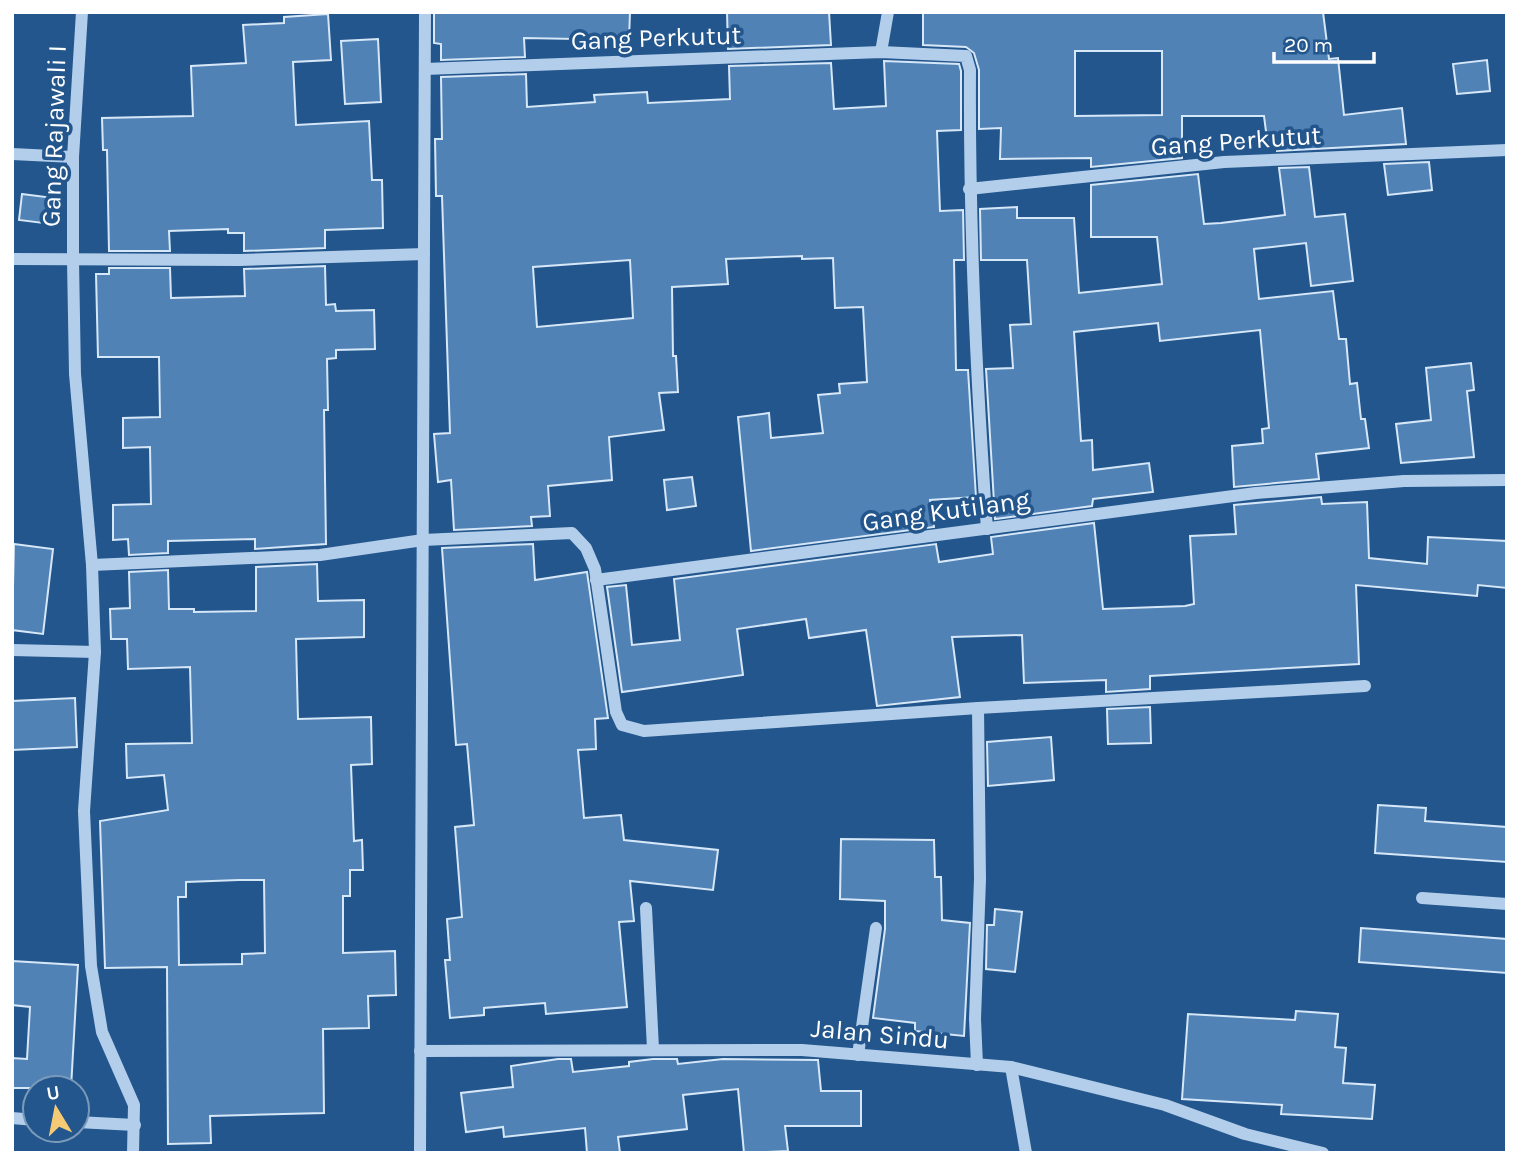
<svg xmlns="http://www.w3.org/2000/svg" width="1519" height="1165" font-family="Karla,sans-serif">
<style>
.building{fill:#5082b5;stroke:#d6e7f8;stroke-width:2;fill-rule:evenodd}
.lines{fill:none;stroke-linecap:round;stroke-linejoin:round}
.minor{stroke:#b2ceeb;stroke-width:12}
.labels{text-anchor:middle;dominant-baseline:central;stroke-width:7;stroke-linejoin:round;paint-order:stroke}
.street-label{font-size:26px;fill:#fff;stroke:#23568c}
</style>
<rect width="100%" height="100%" fill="#23568c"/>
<g class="building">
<polygon points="434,12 630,12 629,40 524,38 525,57 441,60 441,44 434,43"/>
<polygon points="727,12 829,12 831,45 728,49"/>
<path d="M923,12H1323L1329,59L1338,58L1344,115L1402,108L1406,144L1277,151V146L1268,147L1264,116H1182V158L1091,167V158L1000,159L1001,128L979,129V70L974,53L966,47L923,45ZM1075,51H1162V115L1075,116Z"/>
<polygon points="328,14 331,60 293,62 296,125 369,121 372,180 382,180 383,228 325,230 325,248 244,251 244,233 228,233 228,229 169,231 170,251 109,251 107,150 103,150 102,118 193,116 191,66 246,63 243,25 284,23 284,17"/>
<polygon points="378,39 381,102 345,104 341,41"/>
<polygon points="1487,60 1490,91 1457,94 1453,64"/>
<path d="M884,61L959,64L961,71V130L937,131L940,211L963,210L964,260H954L956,370H968L976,497L930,500L934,527L751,551L738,417L769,413L771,438L823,433L818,395L840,393L839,384L867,382L863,307L835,308L833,258L802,259V256L726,259L728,284L672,287L673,356H676L678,392L659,393L664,430L609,437L612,480L548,486L550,516L531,517L532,526L454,530L451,480L438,482L434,434L450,433L442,196H436L435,139H442L441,77L526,74L527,107L595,102L594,95L647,92L648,103L730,99L729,66L831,63L834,109L886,106ZM630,260L633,318L537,327L533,267Z"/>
<polygon points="1429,162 1432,190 1388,195 1384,164"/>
<polygon points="1309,167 1315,217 1345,214 1353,281 1311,286 1306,243 1254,249 1259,299 1333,291 1339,339 1346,339 1350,384 1357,383 1361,419 1365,419 1369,448 1316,454 1319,479 1234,487 1232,446 1263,443 1262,429 1269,428 1260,330 1160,341 1158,323 1074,332 1081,441 1092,440 1093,470 1149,463 1153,492 1093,499 1092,506 995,519 986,369 1013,368 1010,325 1031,324 1027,260 981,260 980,209 1017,207 1017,218 1074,218 1079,293 1162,284 1157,237 1091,237 1091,185 1198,174 1204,224 1221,223 1285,215 1279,168"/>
<polygon points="22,194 54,198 51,224 19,220"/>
<polygon points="325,266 326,305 335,304 336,311 374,310 375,349 336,350 336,358 327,359 328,410 324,410 326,544 255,549 255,539 168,541 168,553 129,555 128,539 113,540 113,505 151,504 150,447 123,448 123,418 160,417 159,357 98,357 96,274 109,274 109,268 170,268 171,298 245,296 244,269"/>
<polygon points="1471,363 1474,390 1467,391 1474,457 1401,463 1396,424 1431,420 1426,368"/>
<polygon points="692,477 696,506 667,510 664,480"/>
<polygon points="1321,497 1322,504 1367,502 1369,558 1427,564 1428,537 1507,541 1507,588 1478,585 1477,596 1356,585 1359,664 1150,676 1150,689 1106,692 1106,680 1024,683 1022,635 952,637 960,697 877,706 866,630 809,638 806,619 737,629 743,675 622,692 607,587 626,585 632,645 680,640 674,579 936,544 939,562 993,554 991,537 1094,523 1103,609 1185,606 1194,604 1190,536 1236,534 1234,505"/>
<polygon points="14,544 53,549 43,634 12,630"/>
<polygon points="533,544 535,580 587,572 608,718 595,719 596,749 578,750 584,818 621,815 624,840 718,850 713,890 630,881 634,921 619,922 627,1007 546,1014 545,1003 484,1008 484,1015 450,1018 445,960 450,960 447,919 462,917 455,827 474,825 467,744 456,745 442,548"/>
<path d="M317,564L318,601L364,600V637L296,639L298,719L371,717L372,764L351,765L354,841L362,840L363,870H350V896H343V953L395,951L396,995L368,996L369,1028L323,1029L324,1113L210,1116L211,1143L168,1144L167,967L105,968L100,821L168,810L164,775L127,778L126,744L192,743L190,667L128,669L127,639H111L110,609L130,608L129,572L168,570L169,609H194V612L256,611V567ZM239,880H264L265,953L242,954V964L179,965L178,897H186V882Z"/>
<polygon points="75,698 77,747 12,750 12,701"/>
<polygon points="1150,707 1151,743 1108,744 1107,709"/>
<polygon points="1051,737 1054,780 988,786 987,742"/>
<polygon points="1378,805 1426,808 1425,821 1507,827 1507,862 1375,853"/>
<polygon points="841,839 934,840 935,877 941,877 942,920 970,923 964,1036 915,1031 915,1023 873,1018 885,929 885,901 840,899"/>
<polygon points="995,909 1022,912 1015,972 986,969 987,925 994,925"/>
<polygon points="1361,928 1507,939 1507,973 1359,962"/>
<polygon points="12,961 78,965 71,1088 12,1088 12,1058 27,1059 30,1007 12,1005"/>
<polygon points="1296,1011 1338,1014 1335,1047 1346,1048 1343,1083 1375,1085 1372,1119 1281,1114 1282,1105 1182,1099 1188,1014 1295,1020"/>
<polygon points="558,1059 571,1059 573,1072 629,1066 629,1062 653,1059 677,1059 678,1064 723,1059 818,1060 821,1091 861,1091 861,1126 785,1126 788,1151 744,1153 738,1089 683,1095 687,1129 618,1137 620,1153 587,1153 585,1128 504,1137 503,1127 466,1132 461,1093 513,1087 511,1066"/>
</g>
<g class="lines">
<g class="minor">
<polyline points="82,12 73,157 73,261 75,374 92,565 95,652 84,811 91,966 102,1032 134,1105 133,1153"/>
<polyline points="881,52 888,12"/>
<path d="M425,69L881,52L966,56L970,70C969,223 976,376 987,529"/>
<polyline points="12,154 73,157"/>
<polyline points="969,189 1224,162 1507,150"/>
<polyline points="12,259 240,260 424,254"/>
<polyline points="92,565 320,555 423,540 572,533 586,548 595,569 616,712 622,725 644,731 978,708 1365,686"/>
<polyline points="596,580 1256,493 1404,481 1507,480"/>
<polyline points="12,650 95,652"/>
<polyline points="1422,898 1507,904"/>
<polyline points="646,908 653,1049"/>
<polyline points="420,1051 802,1050 1011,1067 1165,1105 1245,1134 1323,1153"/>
<polyline points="858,1055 876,928"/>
<polyline points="977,1065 975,1019 980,879 978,708"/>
<polyline points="1011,1067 1026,1153"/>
<polyline points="12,1118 35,1120"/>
<polyline points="77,1122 135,1125"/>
<polyline points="420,1153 425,12"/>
</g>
</g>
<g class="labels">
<g class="street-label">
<text transform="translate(656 38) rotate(-2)">Gang Perkutut</text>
<text transform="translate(54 136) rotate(-88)">Gang Rajawali I</text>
<text transform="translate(1236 141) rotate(-4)">Gang Perkutut</text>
<text transform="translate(946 511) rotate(-8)">Gang Kutilang</text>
<text transform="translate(880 1034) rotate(5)">Jalan Sindu</text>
</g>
</g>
<rect width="1519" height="1165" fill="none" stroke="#ffffff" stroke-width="28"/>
<g transform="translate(56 1109) rotate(350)"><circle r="33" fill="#23568c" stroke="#7b9aba" stroke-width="2"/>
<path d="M0-5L12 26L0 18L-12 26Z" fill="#f6ca75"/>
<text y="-10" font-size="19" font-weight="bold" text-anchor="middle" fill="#ffffff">U</text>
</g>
<path d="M1274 52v10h100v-10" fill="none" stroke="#ffffff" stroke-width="3.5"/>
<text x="1284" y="52" font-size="21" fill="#ffffff" stroke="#23568c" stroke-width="5" paint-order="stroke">20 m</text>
</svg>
